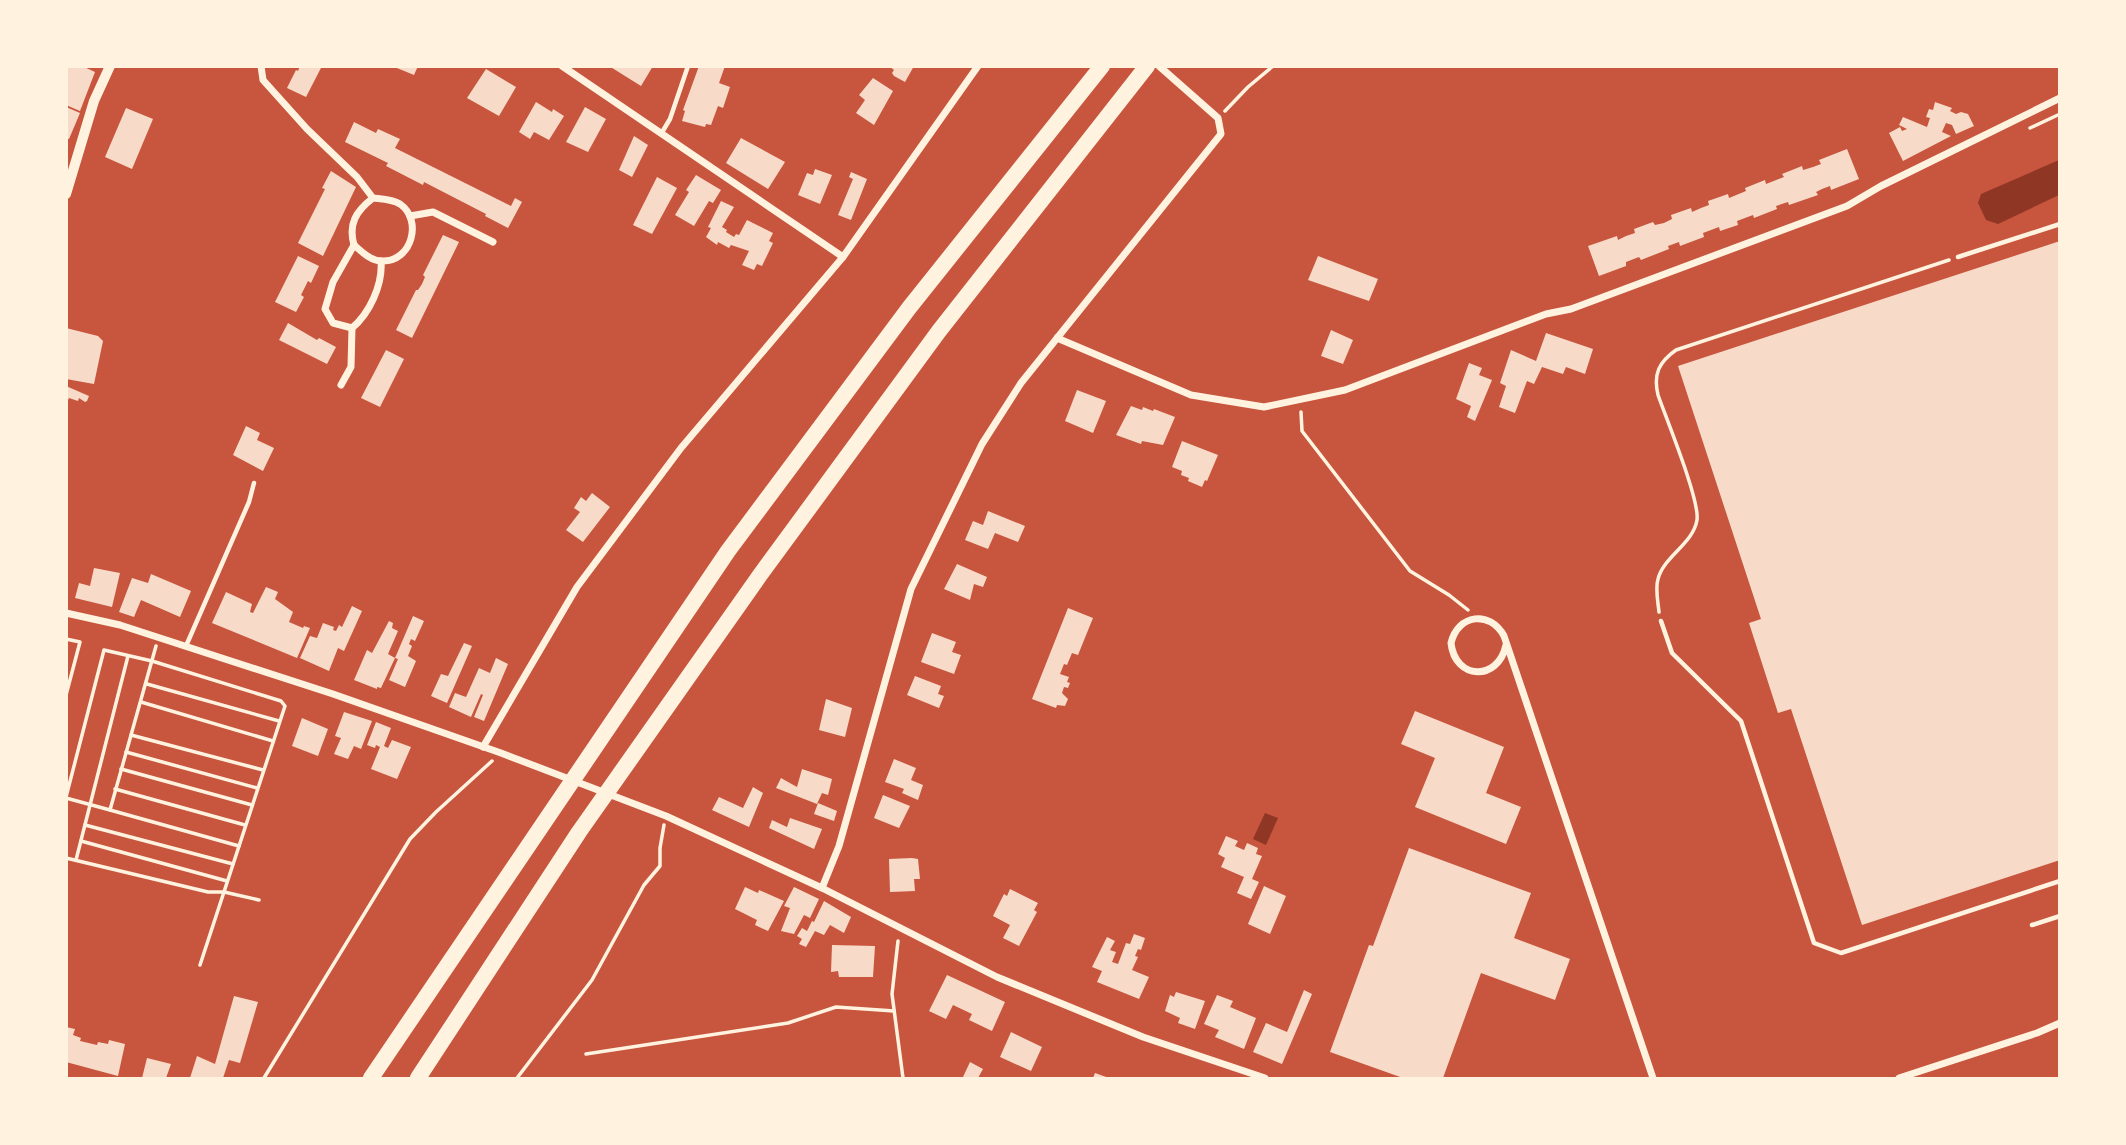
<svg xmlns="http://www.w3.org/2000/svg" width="2126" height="1145" font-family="Georgia,serif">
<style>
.water{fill:#8f3625}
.building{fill:#f7dbc8}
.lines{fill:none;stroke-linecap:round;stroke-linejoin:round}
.path{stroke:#fff3e0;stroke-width:3.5}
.service{stroke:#fff3e0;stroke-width:4.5}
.minor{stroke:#fff3e0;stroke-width:7}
.tertiary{stroke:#fff3e0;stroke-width:10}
.motorway{stroke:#fff3e0;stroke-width:16}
</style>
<rect width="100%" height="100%" fill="#c8553d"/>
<g class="water">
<polygon points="2059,160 2059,195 1998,224 1986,220 1978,203 1981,194"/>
<polygon points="1265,813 1278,818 1266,845 1253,839"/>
</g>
<g class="building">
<polygon points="66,66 82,66 95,72 80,111 66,105"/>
<polygon points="300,66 322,66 306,97 287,88 296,70 298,71"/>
<polygon points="392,66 418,66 414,75"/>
<polygon points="609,66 653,66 641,86"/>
<polygon points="699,66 725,66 719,83 730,87 723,108 718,106 711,125 706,124 705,127 682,121 685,111 683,110"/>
<polygon points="889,66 914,66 905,82 894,76 892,73 894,70"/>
<polygon points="486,69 516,87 499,116 467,98"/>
<polygon points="873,78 893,91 874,125 856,113 865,100 859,95"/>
<polygon points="536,102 552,112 553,109 564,116 549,140 534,132 530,139 519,132"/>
<polygon points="1935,102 1952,108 1950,111 1956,114 1961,112 1968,114 1974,126 1956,134 1952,125 1946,123 1942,132 1951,136 1903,161 1889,133 1900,127 1902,131 1907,129 1899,125 1903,117 1927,127 1930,118 1926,117 1929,109 1933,110"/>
<polygon points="66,107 80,113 69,139 66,138"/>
<polygon points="585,107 606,119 588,152 566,142"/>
<polygon points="126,108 153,119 132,169 105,157"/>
<polygon points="354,122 376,133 378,129 400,139 395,148 511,206 515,198 522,202 508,228 485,216 486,214 424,182 423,185 386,166 388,163 345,142"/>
<polygon points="634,136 648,145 632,177 619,170"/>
<polygon points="741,138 785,162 768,189 726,163"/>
<polygon points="1847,149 1859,179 1831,190 1830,186 1822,189 1816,192 1818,195 1789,205 1788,202 1776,206 1777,209 1754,218 1753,215 1737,221 1738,225 1720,231 1719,227 1703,233 1704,237 1680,246 1679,242 1668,246 1669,249 1641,260 1639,257 1626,262 1626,266 1599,276 1588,246 1617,236 1618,240 1626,236 1635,233 1634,229 1653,222 1655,225 1664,223 1672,219 1671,215 1691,208 1692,212 1701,208 1709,205 1708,201 1728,194 1729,198 1746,191 1745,188 1765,180 1766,184 1784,177 1782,174 1802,166 1803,170 1813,167 1821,164 1819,160"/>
<polygon points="815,169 832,175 820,204 798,195 807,173 813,175"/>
<polygon points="331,171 356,187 323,256 298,243 325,189 322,188"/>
<polygon points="851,172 867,179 851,220 838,215 853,179 849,177"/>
<polygon points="696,175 721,190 713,203 709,201 694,226 675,215 689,192 686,190"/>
<polygon points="657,177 677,188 652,234 633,225"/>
<polygon points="721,201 734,207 722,227 727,230 726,232 734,237 736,234 739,235 747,220 773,233 769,241 773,243 762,266 757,264 754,270 742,265 749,251 731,245 729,248 718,242 717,245 706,237 711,228 708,227"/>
<polygon points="443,235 459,242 412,338 396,330 416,290 418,290 422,284 425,277 423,275"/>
<polygon points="2060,241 2060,860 1862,925 1791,709 1778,713 1749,623 1761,619 1678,366"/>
<polygon points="298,256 319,266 311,283 308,281 301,295 304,297 296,312 275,302"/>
<polygon points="1318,256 1378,279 1369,301 1308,280"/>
<polygon points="288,323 317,340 319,338 336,347 327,364 279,340"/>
<polygon points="66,328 98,336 103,341 94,384 66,379"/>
<polygon points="1331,330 1353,340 1343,364 1321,356"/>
<polygon points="1546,333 1593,349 1585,374 1566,367 1563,374 1542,367 1534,384 1527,381 1515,413 1499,407 1506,386 1500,383 1511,350 1536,361"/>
<polygon points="386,350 404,359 380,407 361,398"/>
<polygon points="1469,363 1482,368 1479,375 1492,380 1475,421 1467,417 1471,406 1456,399"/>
<polygon points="66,386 89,396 87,401 85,402 79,398 78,401 69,398 66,404"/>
<polygon points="1077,390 1106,401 1093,433 1065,421"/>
<polygon points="1131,406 1142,410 1143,407 1153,411 1154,409 1175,417 1163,445 1142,441 1141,444 1116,435"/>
<polygon points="246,426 260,433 257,440 274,448 263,471 233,455"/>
<polygon points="1182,441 1218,455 1207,481 1205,480 1202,487 1188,481 1189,478 1181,475 1182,471 1172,467"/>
<polygon points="592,493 610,507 583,542 566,530 580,512 574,508 581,497 586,501"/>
<polygon points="988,511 1025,526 1018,542 995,533 988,549 965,540 973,521 983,525"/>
<polygon points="957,564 987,577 983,587 974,584 970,600 944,589"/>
<polygon points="94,568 120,573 112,607 75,598 79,583 90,586"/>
<polygon points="151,574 191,591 180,617 141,600 134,617 119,612 132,578 148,583"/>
<polygon points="266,587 278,592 275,599 293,612 289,622 303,628 304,626 310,628 297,658 212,623 226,592 252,604 250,612 253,613"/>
<polygon points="352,606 362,611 344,651 338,648 329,671 300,658 310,636 317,638 323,623 334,627 333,630 336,631 339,625 342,627"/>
<polygon points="1068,608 1093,618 1078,655 1072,653 1067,665 1064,664 1060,674 1069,677 1067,682 1070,683 1068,688 1064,687 1062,693 1068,699 1065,706 1057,705 1056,708 1032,699"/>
<polygon points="413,616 424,621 415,641 411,639 409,644 412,646 408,656 416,661 405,687 389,680 398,659 395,658"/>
<polygon points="389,621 393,623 392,628 398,631 388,654 395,658 381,688 377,687 377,689 354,680 367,650 372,653"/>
<polygon points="932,633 956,642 952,652 961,655 954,674 921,662"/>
<polygon points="464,643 472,646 447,703 431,696 441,674 448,676"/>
<polygon points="496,658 508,664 484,721 474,717 483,695 481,694 471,717 449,707 455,693 466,697 479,668 490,673"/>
<polygon points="915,676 941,686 938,694 944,696 939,708 907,695"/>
<polygon points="826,699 852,708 845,737 819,730"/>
<polygon points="1415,711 1504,747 1486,793 1521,807 1506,844 1415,807 1435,758 1401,744"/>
<polygon points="344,712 372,721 361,749 354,746 348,759 334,754 341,738 335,736"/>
<polygon points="302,718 328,729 318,756 292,746"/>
<polygon points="376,722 391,728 384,746 388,748 392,740 411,747 397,779 371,769 380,747 376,745 375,748 367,745"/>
<polygon points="894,759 916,768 911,780 923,785 918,800 902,793 904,789 885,782"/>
<polygon points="802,769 832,779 828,795 822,793 817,804 776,788 781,778 797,787"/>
<polygon points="753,787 763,793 749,827 712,810 719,797 743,808"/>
<polygon points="883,795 910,806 899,828 874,818"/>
<polygon points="818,803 837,811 834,821 814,814"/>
<polygon points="790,818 822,829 814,849 769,828 772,820 787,827"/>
<polygon points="1226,836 1238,841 1235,846 1244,850 1247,843 1258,848 1256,854 1262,856 1252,879 1259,882 1251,899 1237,893 1244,877 1221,867 1225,858 1218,854"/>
<polygon points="1409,848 1531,893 1514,938 1570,959 1555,1000 1481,973 1443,1078 1403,1078 1330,1052 1369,945 1373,946"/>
<polygon points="912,858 918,859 920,879 914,879 915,891 890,892 889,859"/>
<polygon points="1264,886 1286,896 1270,934 1248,924"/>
<polygon points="745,887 758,893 759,890 784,901 768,931 755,925 757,920 735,909"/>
<polygon points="794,887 819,899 810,918 804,915 794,934 781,931 790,908 784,906"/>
<polygon points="1010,889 1038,903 1034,910 1037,912 1019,946 1003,938 1010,925 993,916 1004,894 1007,896"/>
<polygon points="824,901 851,917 844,933 830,925 824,935 815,931 806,947 799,944 802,939 797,936 802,928 807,931 812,921 814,922"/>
<polygon points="1134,934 1145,938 1141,950 1138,949 1135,956 1138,957 1132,970 1149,977 1139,999 1097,982 1102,971 1092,967 1107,937 1115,941 1110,950 1116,952 1112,962 1118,964 1126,943 1130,944"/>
<polygon points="832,945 875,946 873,977 839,977 838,971 831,972"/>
<polygon points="947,975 1005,1002 992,1031 969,1020 972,1014 953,1005 946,1019 929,1011"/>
<polygon points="1304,990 1312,994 1282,1064 1253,1052 1266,1023 1287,1032"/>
<polygon points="1176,992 1205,1001 1195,1029 1178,1023 1180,1018 1165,1011 1170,995 1174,997"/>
<polygon points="1217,995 1233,1001 1230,1007 1256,1018 1244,1049 1215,1037 1219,1030 1204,1024"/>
<polygon points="234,996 258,1002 240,1063 229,1060 223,1078 190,1078 197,1056 215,1064"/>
<polygon points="66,1027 75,1029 73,1035 81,1038 80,1041 97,1045 98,1042 108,1044 109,1040 125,1044 118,1076 66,1062"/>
<polygon points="1011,1032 1042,1047 1031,1071 1000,1057"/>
<polygon points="147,1058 171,1064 166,1078 142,1078"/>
<polygon points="970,1062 983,1069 978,1078 963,1077"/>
<polygon points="1095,1073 1109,1078 1093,1078"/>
</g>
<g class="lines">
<g class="path">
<polyline points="1225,111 1248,87 1273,66"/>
<polyline points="2030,128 2060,114"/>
<polyline points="1301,412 1302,431 1410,571 1449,595 1468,610"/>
<path d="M1659,612C1658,602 1655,589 1658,579C1664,556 1693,544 1697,520C1700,500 1666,418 1658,395C1653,374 1659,362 1676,350L1949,260"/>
<polyline points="66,639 80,642 66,695"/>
<polyline points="147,684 279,721"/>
<polyline points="141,702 273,741"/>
<polyline points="131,735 263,770"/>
<polyline points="126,752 257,788"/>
<polyline points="121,769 252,805"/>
<polyline points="115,789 245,825"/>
<polyline points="66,797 104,650 152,661 281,701 285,706 200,965"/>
<polyline points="66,798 110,810 156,646"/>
<polyline points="110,810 239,846"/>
<polyline points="85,825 233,864"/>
<polyline points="81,841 227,881"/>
<polyline points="66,858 208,892 224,892 259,900"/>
<polyline points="76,860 128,656"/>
<polyline points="898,941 892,994 903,1078"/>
<polyline points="586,1054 788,1023 836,1007 894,1011"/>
<polyline points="264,1078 410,839 436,812 492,761"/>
<polyline points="517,1078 592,980 644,885 660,866 660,848 664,825"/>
</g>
<g class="service">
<polyline points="661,134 670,119 688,66"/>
<polyline points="1958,257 2060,224"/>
<polyline points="1661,621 1672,653 1741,721 1814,943 1841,953 2060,881"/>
<polyline points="186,646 249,502 254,483"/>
<polyline points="2032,925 2060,916"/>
</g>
<g class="minor">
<path d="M261,66L263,80L307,129L357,177L373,198C381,199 392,199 400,204C423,220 412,262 382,261C371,261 362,252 354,245C348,224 356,211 373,198"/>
<polyline points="562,66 843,257"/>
<polyline points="410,216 433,212 493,242"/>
<path d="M354,245L333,282L325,309L333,323L352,328C369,314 383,285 381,261"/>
<polyline points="1057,338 1191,395 1264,407 1345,390 1546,314 1571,309 1847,206 1881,186 2060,98"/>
<polyline points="341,385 351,367 352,328"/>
<polyline points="66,613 120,625 333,694 501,753 666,816 822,888 997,977 1143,1037 1265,1078"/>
<path d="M1506,645C1498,682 1455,680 1451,643C1458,614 1490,610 1504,636L1653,1078"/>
<polyline points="483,747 577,587 681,448 843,257 978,66"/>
<polyline points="822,888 839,846 911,589 982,444 1021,383 1221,134 1218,118 1159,66"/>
<polyline points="1899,1078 2037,1033 2060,1023"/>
</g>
<polyline class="tertiary" points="66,194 94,101 110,66"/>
<g class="motorway">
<polyline points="371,1078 728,551 909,308 1102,66"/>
<polyline points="418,1078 579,832 760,575 939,331 1147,66"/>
</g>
</g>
<rect width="2126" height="1145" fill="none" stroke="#fff3e0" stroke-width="136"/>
</svg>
